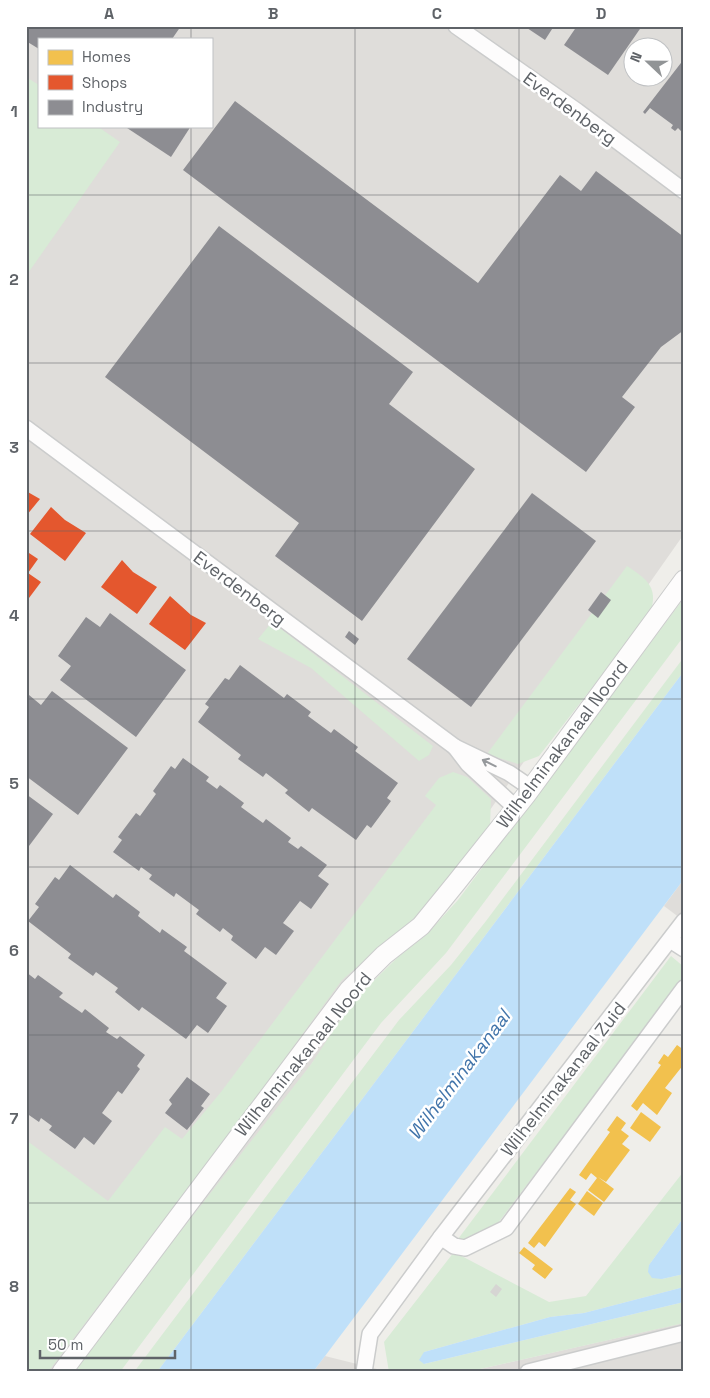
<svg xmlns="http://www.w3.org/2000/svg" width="710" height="1398" font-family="'Space Grotesk',sans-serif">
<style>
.industrial{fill:#dfddda;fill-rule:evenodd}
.green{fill:#d8ebd6}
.water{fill:#bfe0f9}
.homes{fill:#f2c14e}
.shops{fill:#e4572e}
.industry{fill:#8d8d92}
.building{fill:#d6d5d3}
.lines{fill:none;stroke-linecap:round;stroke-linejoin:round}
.minor-casing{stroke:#cbcccc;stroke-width:18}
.tertiary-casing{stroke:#cbcccc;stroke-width:21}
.minor{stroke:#fdfcfc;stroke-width:15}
.tertiary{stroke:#fdfcfc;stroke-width:19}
.oneway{stroke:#96999c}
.grid{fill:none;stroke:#5f6368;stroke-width:1;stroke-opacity:0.55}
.labels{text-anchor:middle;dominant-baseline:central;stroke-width:5;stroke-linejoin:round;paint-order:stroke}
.street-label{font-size:18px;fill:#5f6368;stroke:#fff}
.water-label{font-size:19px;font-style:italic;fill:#4174aa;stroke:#fff}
.neatline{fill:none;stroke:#5f6368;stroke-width:2}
.grid-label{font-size:16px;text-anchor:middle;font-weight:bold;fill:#5f6368}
</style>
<rect width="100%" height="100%" fill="#efeeea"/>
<g class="industrial">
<path d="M26,26H684V534L95,1372H26ZM39,39H211V126H39ZM632,48H662V78H632Z"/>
<polygon points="684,879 684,921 664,906"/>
<polygon points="684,1323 684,1372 467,1372 674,1325"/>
<polygon points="325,1356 389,1372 313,1372"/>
</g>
<g class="green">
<polygon points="26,77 39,85 39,126 97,126 120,142 26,276"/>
<path d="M627,566C647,579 659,588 650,613L539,756L518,764L487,754Z"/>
<polygon points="684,598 684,636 446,953 381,1023 120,1372 75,1372 142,1281 312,1063 352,1002 397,958 426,935 458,900"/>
<polygon points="272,622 433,746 429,755 419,761 311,668 258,639"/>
<polygon points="684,657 684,671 157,1372 134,1372 399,1020 451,965 486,921"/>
<polygon points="453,772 467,777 491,799 490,826 448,881 418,915 342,980 247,1110 48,1372 26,1372 26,1140 108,1201 165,1127 182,1139 221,1092 436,805 425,796 439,778"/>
<polygon points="671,956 684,967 684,977 495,1227 466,1244 458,1239"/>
<polygon points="684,1171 684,1217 649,1265 662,1279 684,1274 684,1287 584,1313 550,1317 424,1352 424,1364 684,1302 684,1323 467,1372 389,1372 384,1342 454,1252 549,1302 586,1296"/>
</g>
<g class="water">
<polygon points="684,671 684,879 313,1372 157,1372"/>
<polygon points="684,1217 684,1274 662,1279 652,1278 648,1272 649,1265"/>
<polygon points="684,1287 684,1302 424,1364 419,1360 424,1352 550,1317 584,1313"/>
</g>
<g class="homes">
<polygon points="677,1045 684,1050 684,1064 665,1088 672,1093 657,1115 643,1103 637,1111 631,1106 661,1065 658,1063 664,1054 668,1057"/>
<polygon points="641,1112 661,1127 650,1142 630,1128"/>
<polygon points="617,1116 626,1123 621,1130 629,1136 622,1144 630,1150 606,1182 598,1177 614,1189 604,1202 588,1190 597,1178 591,1173 586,1180 579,1175 610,1132 607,1130"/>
<polygon points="570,1188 576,1192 570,1200 576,1204 545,1247 539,1242 534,1248 528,1243"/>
<polygon points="587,1191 603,1203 594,1216 578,1204"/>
<polygon points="524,1247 553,1269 545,1279 532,1269 535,1265 519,1253"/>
</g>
<g class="shops">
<polygon points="26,491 40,499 26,516"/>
<polygon points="51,507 65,520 86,533 65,561 30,534"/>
<polygon points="26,551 38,559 28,573 41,582 26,602"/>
<polygon points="122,560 133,572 157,587 137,614 101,587"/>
<polygon points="170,596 191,615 206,623 185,650 149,624"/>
</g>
<g class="industry">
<polygon points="26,26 181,26 172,39 39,39 39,49 26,41"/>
<polygon points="524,26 554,26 545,40"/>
<polygon points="577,26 642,26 608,75 564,45"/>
<polygon points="684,59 684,127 681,131 678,128 675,131 671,128 673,125 650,108 645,114 643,112"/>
<polygon points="235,101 478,283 560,175 581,191 596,171 684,237 684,330 661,347 622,397 635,407 586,472 183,170"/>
<polygon points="124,126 191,126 171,157"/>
<polygon points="219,226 413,372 389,404 475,469 362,621 275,556 299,523 105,377"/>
<polygon points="532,493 596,541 471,707 407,659"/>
<polygon points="601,592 611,600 598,618 588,610"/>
<polygon points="110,613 186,670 136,737 60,680 71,666 58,656 86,617 100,627"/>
<polygon points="349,631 359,639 355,645 345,637"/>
<polygon points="240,665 284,698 287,694 311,712 308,716 331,733 334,729 358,747 355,751 398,783 387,798 391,801 371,828 367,825 356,840 312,808 309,812 285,793 288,790 266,773 263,777 238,759 241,755 198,722 209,707 205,704 225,678 229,680"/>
<polygon points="52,691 128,748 78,815 26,776 26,698 29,695 41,705"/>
<polygon points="183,758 209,777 206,781 217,789 220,785 244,803 241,807 263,823 266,819 291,838 288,842 298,849 301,846 327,865 318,876 329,884 311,909 300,901 283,923 294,931 276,955 265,947 256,959 231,940 233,936 223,928 220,932 196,914 199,910 176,893 174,897 149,879 152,875 141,867 139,871 113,852 122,840 118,837 136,813 140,816 156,794 153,791 171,766 175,769"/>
<polygon points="26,794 53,814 26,850"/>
<polygon points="70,865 113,898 116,894 140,912 138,916 160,933 162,929 187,947 184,951 227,983 216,998 227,1006 208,1033 197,1025 186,1039 142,1007 139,1011 115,992 118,988 96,972 93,976 68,958 71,954 28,921 39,907 35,904 55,877 59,880"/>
<polygon points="26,972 35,979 38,975 63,993 59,997 82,1013 85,1009 109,1028 106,1032 117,1039 120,1036 145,1055 137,1066 140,1069 122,1094 118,1091 102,1113 112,1121 94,1145 84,1137 75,1149 49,1130 52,1126 41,1118 39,1122 26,1113"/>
<polygon points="187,1077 210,1094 201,1106 204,1108 187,1130 165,1113 172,1104 169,1100"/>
</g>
<polygon class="building" points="496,1284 502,1289 496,1297 490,1292"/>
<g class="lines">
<defs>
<g id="minor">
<polyline points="456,26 577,111 684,191"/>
<polyline points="26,428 455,747"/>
<polyline points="516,808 468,764 455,747 509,773 531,788"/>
<polyline points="670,940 684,949"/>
<polyline points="441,1237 454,1246 465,1248 506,1228 684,988"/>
<polyline points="364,1372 370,1334 441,1237 684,921"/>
<polyline points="528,1372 684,1333"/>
</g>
<polyline id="tertiary" points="62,1372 349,990 384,955 421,926 456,883 526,795 684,580"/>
</defs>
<use href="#minor" class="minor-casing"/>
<use href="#tertiary" class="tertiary-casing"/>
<use href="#minor" class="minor"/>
<use href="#tertiary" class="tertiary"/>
</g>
<defs><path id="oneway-shaft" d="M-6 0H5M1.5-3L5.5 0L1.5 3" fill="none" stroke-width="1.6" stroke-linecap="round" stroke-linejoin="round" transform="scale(1.25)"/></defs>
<use class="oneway" href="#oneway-shaft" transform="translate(489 763) rotate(-154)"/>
<path class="grid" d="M191,26V39M355,26V1372M519,26V1372M191,126V1372M26,195H684M26,363H684M26,531H684M26,699H684M26,867H684M26,1035H684M26,1203H684"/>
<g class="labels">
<g class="street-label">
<text transform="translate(570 108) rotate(36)">Everdenberg</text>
<text transform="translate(240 588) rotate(37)">Everdenberg</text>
<text transform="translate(562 744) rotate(-53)">Wilhelminakanaal Noord</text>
<text transform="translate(303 1054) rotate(-51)">Wilhelminakanaal Noord</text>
<text transform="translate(563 1079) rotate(-52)">Wilhelminakanaal Zuid</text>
</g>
<g class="water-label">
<text transform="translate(459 1075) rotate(-53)">Wilhelminakanaal</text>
</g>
</g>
<rect width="710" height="1398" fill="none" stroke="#ffffff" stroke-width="55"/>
<rect x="38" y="38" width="175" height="90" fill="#ffffff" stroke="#bfc1c3"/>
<rect x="48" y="50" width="25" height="15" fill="#f2c14e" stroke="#bfc1c3"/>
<text x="82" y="62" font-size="15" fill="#5f6368">Homes</text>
<rect x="48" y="75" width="25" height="15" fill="#e4572e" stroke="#bfc1c3"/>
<text x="82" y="88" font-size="15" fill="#5f6368">Shops</text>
<rect x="48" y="100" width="25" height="15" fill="#8d8d92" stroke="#bfc1c3"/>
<text x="82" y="112" font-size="15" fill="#5f6368">Industry</text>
<g transform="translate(648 62) rotate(292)"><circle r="24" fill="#ffffff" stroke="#bfc1c3"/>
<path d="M0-4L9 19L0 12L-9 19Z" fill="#919496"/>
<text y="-8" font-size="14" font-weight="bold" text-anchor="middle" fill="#5f6368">N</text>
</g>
<path d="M40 1350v8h135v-8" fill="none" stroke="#5f6368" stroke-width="2.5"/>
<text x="48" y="1350" font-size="15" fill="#5f6368" stroke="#ffffff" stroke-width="4" paint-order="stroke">50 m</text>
<rect x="28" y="28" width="654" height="1342" class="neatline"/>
<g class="grid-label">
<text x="109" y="19">A</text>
<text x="273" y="19">B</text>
<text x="437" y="19">C</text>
<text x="601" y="19">D</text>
<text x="14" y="117">1</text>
<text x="14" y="285">2</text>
<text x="14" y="453">3</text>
<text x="14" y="621">4</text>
<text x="14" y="789">5</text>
<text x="14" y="956">6</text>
<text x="14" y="1124">7</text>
<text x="14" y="1292">8</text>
</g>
</svg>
